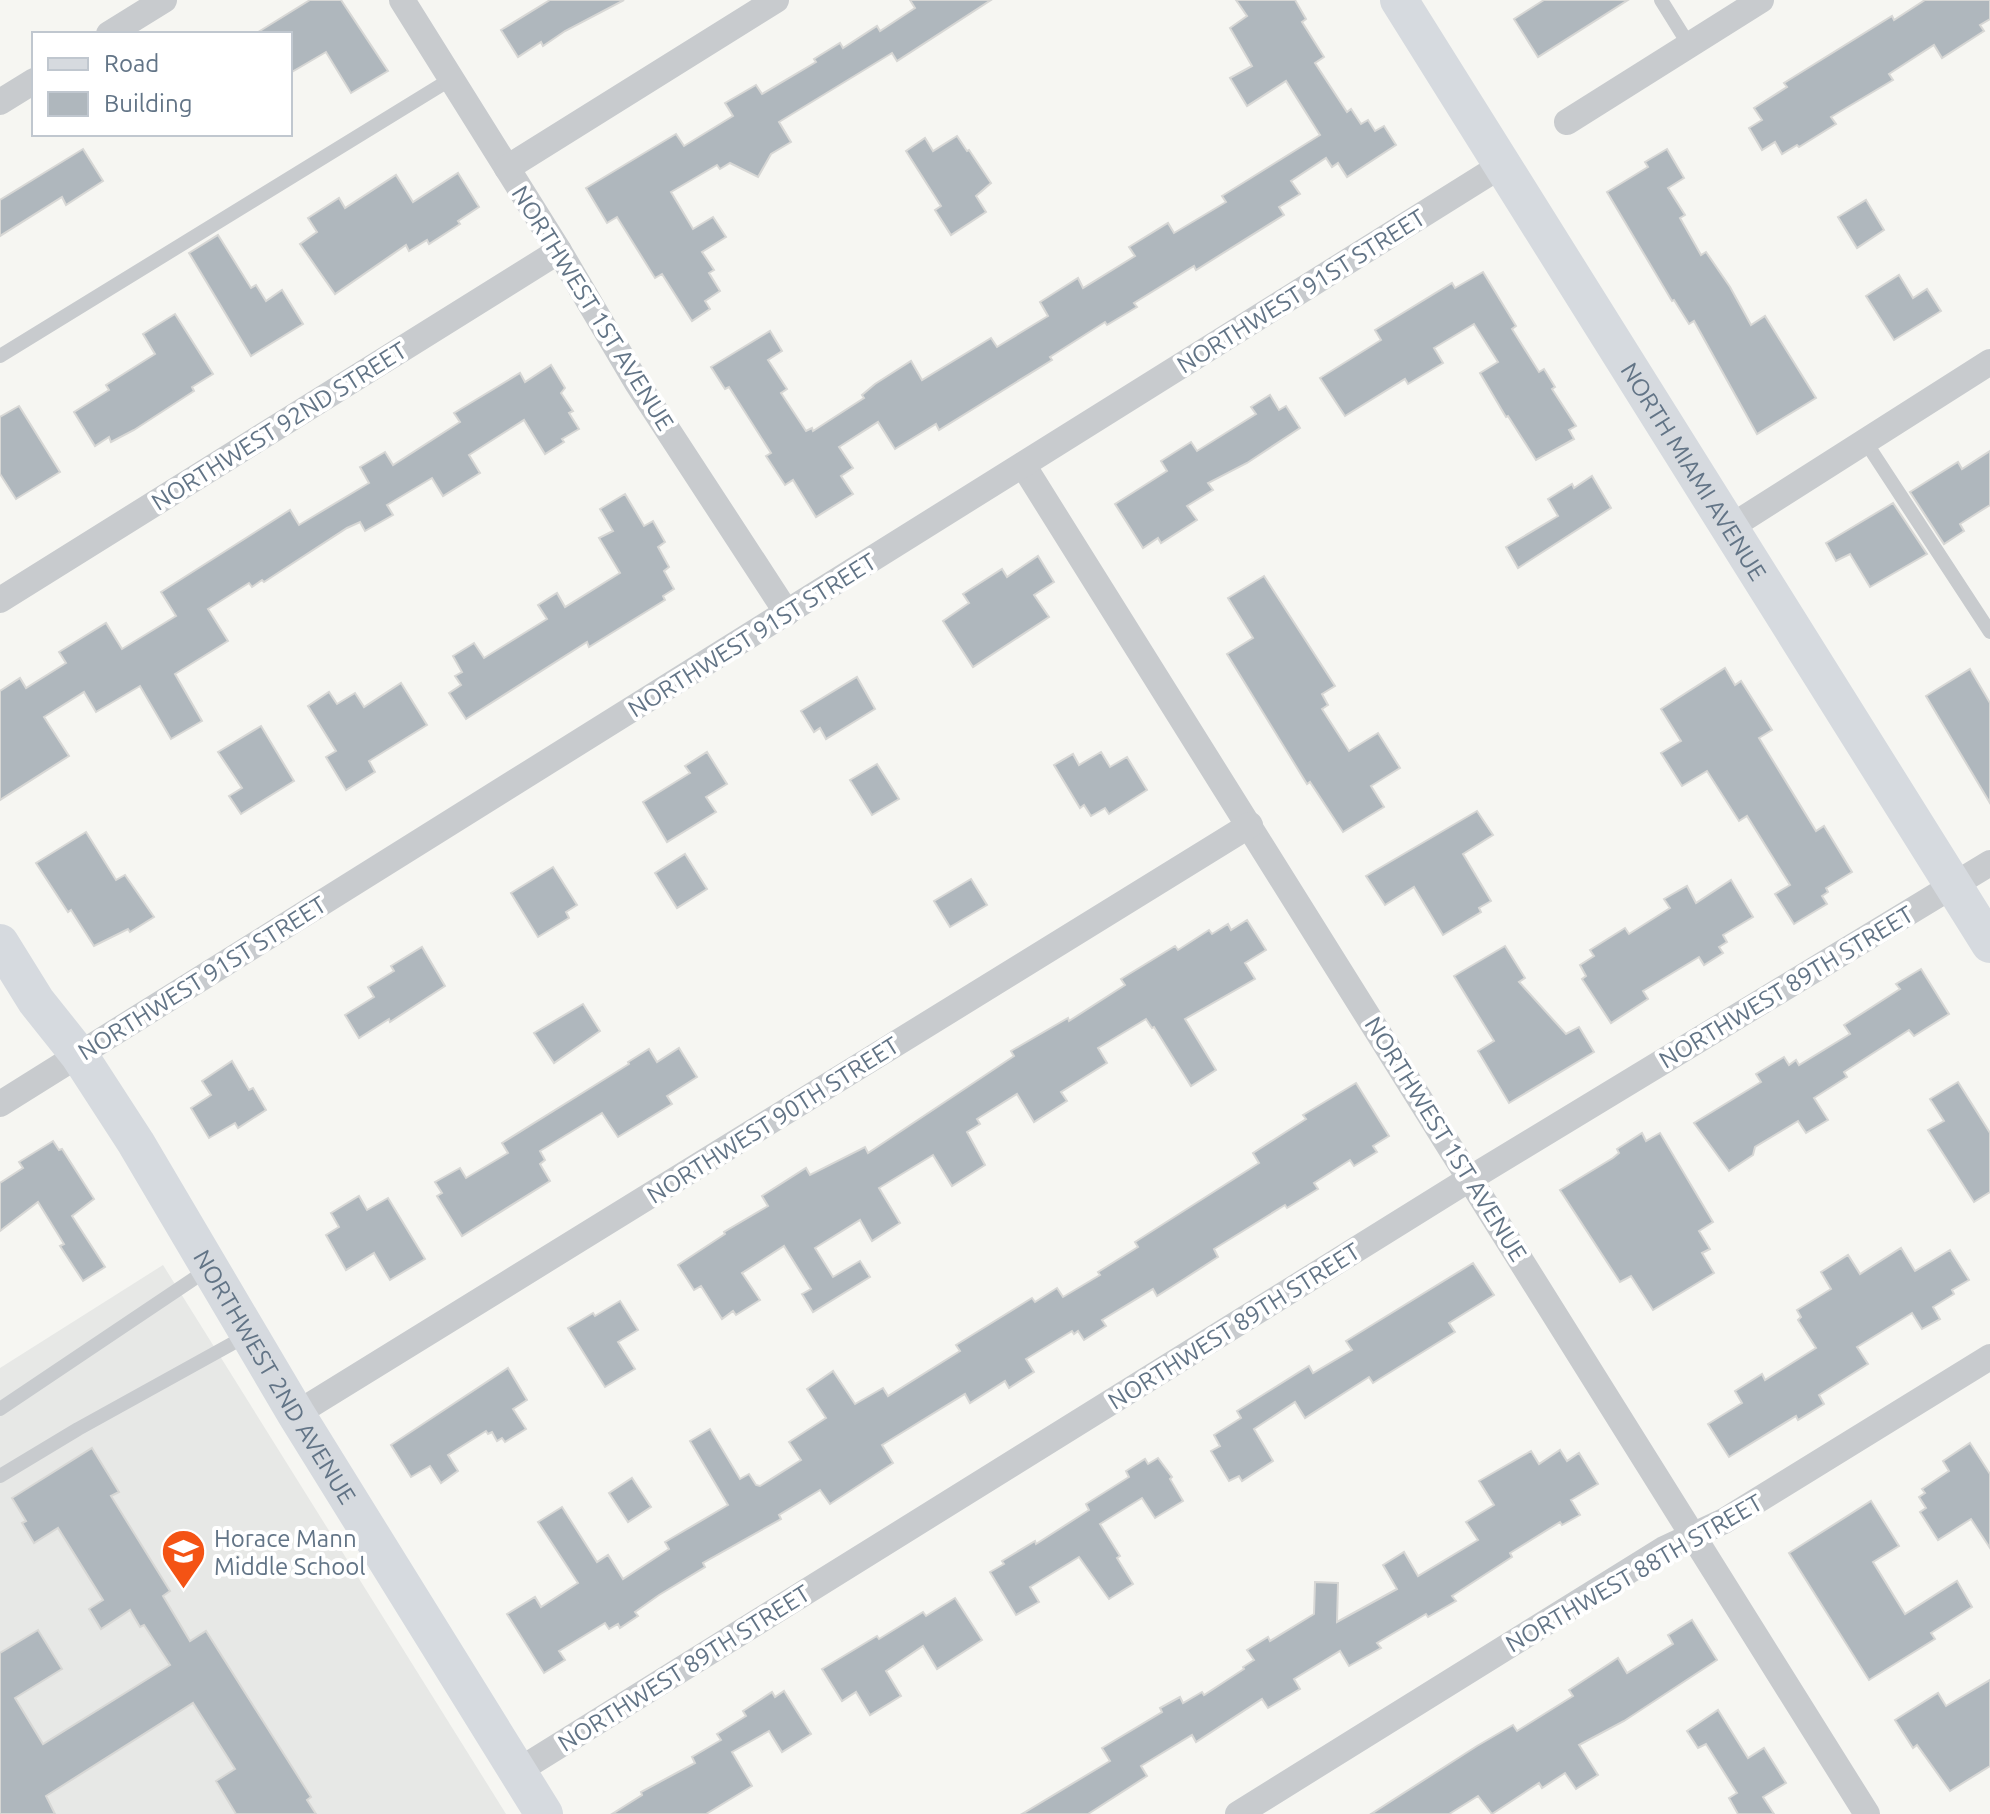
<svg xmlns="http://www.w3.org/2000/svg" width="1990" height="1814" font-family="Ubuntu,sans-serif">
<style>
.built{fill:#e7e8e6}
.building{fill:#afb7bd;stroke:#d7d7d5;stroke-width:2}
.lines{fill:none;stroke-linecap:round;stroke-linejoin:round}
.lane{stroke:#c8cbce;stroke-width:14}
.street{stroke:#c8cbce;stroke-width:26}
.secondary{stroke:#d6dadf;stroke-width:38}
.labels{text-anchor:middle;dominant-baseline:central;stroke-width:8;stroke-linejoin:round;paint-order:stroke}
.street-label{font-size:24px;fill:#627486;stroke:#fff}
.poi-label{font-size:24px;fill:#627486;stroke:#fff;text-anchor:start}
</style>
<rect width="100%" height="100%" fill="#f6f6f2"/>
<polygon class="built" points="163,1265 506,1814 0,1814 0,1368"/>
<g class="building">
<polygon points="310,0 341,0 388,71 351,93 326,52 290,73 290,34 255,34"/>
<polygon points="550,0 624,0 565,31 543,46 541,42 518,57 501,30"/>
<polygon points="910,0 991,0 897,61 892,53 779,122 791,142 771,154 758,177 730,163 720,169 717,165 671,192 693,229 713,217 726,237 702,252 714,270 709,273 720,291 705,301 710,309 692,321 662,274 655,278 617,217 607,223 586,188 676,134 684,146 733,116 725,103 756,85 762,94 816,62 814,59 840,43 843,48 877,26 880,31 915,8"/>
<polygon points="1236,0 1295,0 1306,19 1302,22 1324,57 1315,63 1347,112 1351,109 1361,124 1368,120 1375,131 1384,126 1396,145 1347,177 1338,163 1332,167 1326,158 1291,181 1300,194 1279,207 1284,215 1196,270 1194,266 1134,303 1137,307 1107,325 1105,322 1050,357 1052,360 939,430 936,424 895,449 878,422 839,447 853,468 841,476 853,494 816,517 793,480 785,485 766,456 771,453 729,387 725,389 711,367 770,331 782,351 768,360 787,389 781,393 806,431 812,428 813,431 864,398 862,395 875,384 911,361 922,380 991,338 997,347 1048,316 1040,302 1078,278 1083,288 1135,256 1129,247 1168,223 1174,233 1226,202 1222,196 1320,135 1286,81 1247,106 1230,78 1252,66 1230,28 1247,16"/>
<polygon points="1544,0 1628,0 1538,57 1514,19"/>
<polygon points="1925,0 1990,0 1990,19 1980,25 1984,31 1942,58 1934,45 1889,74 1893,80 1831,117 1836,124 1799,147 1797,145 1782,154 1775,142 1762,150 1749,128 1762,120 1754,108 1787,87 1784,83 1892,16 1894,20"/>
<polygon points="957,136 967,151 969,150 991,183 976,196 986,212 951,235 935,210 941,206 906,151 925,138 933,151"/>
<polygon points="83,149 103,181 66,205 62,197 0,236 0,200"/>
<polygon points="1667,149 1684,178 1668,188 1685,215 1680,218 1701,255 1706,252 1730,287 1751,325 1765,316 1816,398 1757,434 1694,321 1689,324 1674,300 1672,301 1607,192 1648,167 1645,162"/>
<polygon points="458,173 479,207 458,221 460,224 429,244 427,240 409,251 406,245 335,294 300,244 317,232 308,218 339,198 345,208 396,175 413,202"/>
<polygon points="1866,200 1884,230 1857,248 1838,217"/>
<polygon points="218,235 251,288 256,285 266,301 282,290 303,324 251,356 189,253"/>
<polygon points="1483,272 1516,326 1512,329 1539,372 1544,369 1555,387 1552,389 1576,426 1569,430 1574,439 1536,460 1508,416 1506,417 1480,373 1498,362 1474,324 1434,348 1443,363 1408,384 1405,379 1345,416 1320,378 1381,340 1375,330 1452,283 1455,288"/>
<polygon points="1899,275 1913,298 1927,289 1941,311 1894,340 1866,296"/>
<polygon points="175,314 213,374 192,387 194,391 134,430 111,442 109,437 95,446 74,412 109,390 106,385 155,354 143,334"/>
<polygon points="551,365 565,388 561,393 573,411 569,413 579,429 562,439 564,442 545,454 524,420 469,455 480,473 443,496 432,478 387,505 393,515 365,531 360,522 347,528 264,582 262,580 252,587 249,583 208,609 228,641 175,674 202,721 171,739 140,686 96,712 84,692 44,717 69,756 0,800 0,691 20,678 26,688 66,663 59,652 106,623 122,649 176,616 161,592 290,510 299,525 369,483 360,467 385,452 393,465 460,422 454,413 520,373 525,382"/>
<polygon points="1270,395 1279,410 1286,406 1300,428 1247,463 1208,483 1213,490 1187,506 1197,520 1161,543 1158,538 1143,548 1115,504 1167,471 1161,461 1191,442 1197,451 1256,414 1251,407"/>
<polygon points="19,406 60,472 16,499 0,474 0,417"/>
<polygon points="1990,451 1990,505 1960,524 1964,531 1944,544 1910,492 1958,462 1962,469"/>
<polygon points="1592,476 1611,508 1518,568 1506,547 1558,516 1548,499 1572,484 1574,488"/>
<polygon points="625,494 644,526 653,521 665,542 658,547 669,567 664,571 674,589 663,596 665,600 589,647 587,642 466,719 449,693 461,685 455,676 462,672 453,656 474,643 484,658 547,619 538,605 557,593 565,607 620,573 599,538 613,531 600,509"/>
<polygon points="1893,503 1927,554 1870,587 1850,554 1836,561 1826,543"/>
<polygon points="1038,556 1054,582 1034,595 1049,617 973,667 943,621 969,603 963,594 1002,569 1007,577"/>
<polygon points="1264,576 1335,686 1322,694 1328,705 1322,709 1349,751 1378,733 1400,768 1371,786 1384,807 1343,832 1310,782 1307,784 1227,654 1253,638 1228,598"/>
<polygon points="1725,668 1735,685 1741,681 1772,730 1759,738 1816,831 1824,826 1852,872 1826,888 1828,892 1822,896 1827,904 1794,924 1775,894 1790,885 1747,816 1739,821 1707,771 1682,786 1661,753 1681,741 1661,709"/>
<polygon points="1970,669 1990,703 1990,803 1926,696"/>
<polygon points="857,677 875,709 826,739 820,728 814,732 801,711"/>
<polygon points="401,683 427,725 369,761 375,772 346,790 326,757 336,751 308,706 329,692 337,704 355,693 364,707"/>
<polygon points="261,726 294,781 241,814 229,796 242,788 218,752"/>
<polygon points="707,752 727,784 706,797 716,812 667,842 643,802 690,773 685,766"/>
<polygon points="1101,752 1110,767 1127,757 1147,790 1109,814 1105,808 1091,816 1084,805 1080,808 1054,765 1073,754 1079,765"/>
<polygon points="877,764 899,799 872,815 850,780"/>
<polygon points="1477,811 1493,835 1463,854 1491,901 1479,908 1481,912 1443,935 1414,887 1385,905 1366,876"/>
<polygon points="86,832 116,880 125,875 154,917 130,932 128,929 94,946 71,910 68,912 36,863"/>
<polygon points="685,854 707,889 677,908 655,873"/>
<polygon points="553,867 577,905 566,912 569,918 538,937 511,893"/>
<polygon points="971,879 987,905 950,927 934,901"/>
<polygon points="1731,880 1753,917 1723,935 1727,942 1719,947 1723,953 1704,965 1699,957 1643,991 1648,999 1611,1023 1582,979 1586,976 1580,965 1594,956 1590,950 1625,928 1629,934 1670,908 1664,899 1687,886 1696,903"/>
<polygon points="1247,920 1266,950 1245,963 1255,979 1185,1019 1216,1070 1191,1086 1154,1027 1152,1028 1146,1019 1098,1048 1107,1063 1061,1092 1067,1101 1034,1122 1017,1094 977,1119 980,1124 967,1132 985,1165 952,1186 933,1155 879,1188 900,1223 872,1241 860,1220 815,1248 833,1277 860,1261 870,1277 813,1312 802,1294 811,1289 784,1246 742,1273 760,1300 736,1315 733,1311 722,1319 701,1286 694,1290 678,1265 725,1234 724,1232 768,1206 762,1196 806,1168 810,1175 865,1147 868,1153 1014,1056 1011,1051 1068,1018 1069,1021 1125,985 1121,979 1175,946 1178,950 1209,930 1212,934 1228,924 1231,930"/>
<polygon points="1505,946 1525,978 1519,982 1566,1034 1579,1027 1594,1052 1509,1103 1478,1051 1494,1041 1454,976"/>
<polygon points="422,947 445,986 390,1022 389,1019 359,1038 345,1015 374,997 368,987 394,971 391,966"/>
<polygon points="1921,969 1949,1014 1914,1036 1909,1030 1844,1072 1847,1077 1814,1098 1828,1120 1806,1133 1798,1121 1755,1147 1753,1155 1729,1171 1694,1123 1761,1082 1756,1074 1784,1057 1789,1065 1796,1060 1799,1065 1850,1034 1844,1025 1900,989 1896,984"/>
<polygon points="583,1004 600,1031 554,1063 534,1033"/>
<polygon points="679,1048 697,1077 667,1096 672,1104 618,1137 602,1113 540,1151 545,1160 540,1164 550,1181 462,1236 437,1196 442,1193 435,1182 460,1168 466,1178 508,1153 502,1143 629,1064 628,1062 649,1049 657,1062"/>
<polygon points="232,1061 249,1090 253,1088 266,1110 238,1128 235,1123 209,1138 191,1108 211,1095 202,1081"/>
<polygon points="1958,1082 1990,1133 1990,1192 1974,1202 1928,1130 1944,1121 1930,1099"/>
<polygon points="1356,1083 1389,1136 1373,1146 1377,1152 1354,1166 1350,1160 1314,1183 1318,1189 1287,1208 1285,1205 1214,1249 1218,1257 1184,1279 1157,1296 1153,1289 1102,1320 1106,1326 1084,1340 1078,1331 1074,1334 1072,1331 1026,1359 1034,1372 1009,1388 1005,1381 970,1403 965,1394 882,1445 893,1463 830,1504 820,1490 779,1515 781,1519 703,1563 705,1567 659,1595 635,1612 638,1616 620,1628 618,1624 609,1629 605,1623 559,1651 565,1660 544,1673 507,1614 535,1597 541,1607 578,1583 538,1522 562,1507 597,1562 608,1555 623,1579 669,1549 665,1542 728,1505 690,1441 710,1429 740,1479 749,1474 756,1485 760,1486 801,1460 789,1442 826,1418 807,1389 833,1371 855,1404 883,1388 888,1396 960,1351 956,1345 1032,1298 1035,1302 1057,1288 1063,1297 1100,1275 1098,1272 1138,1247 1135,1242 1259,1163 1253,1153 1306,1119 1303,1115"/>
<polygon points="1642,1133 1646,1141 1660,1133 1713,1222 1699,1231 1710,1249 1702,1253 1714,1273 1653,1310 1631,1276 1620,1282 1560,1190 1613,1158 1619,1153 1617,1149"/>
<polygon points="53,1141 59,1150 62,1149 94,1199 72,1216 105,1267 83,1281 60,1246 64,1244 38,1202 0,1231 0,1183 23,1168 19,1162"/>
<polygon points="359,1196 367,1210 388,1198 425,1259 390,1280 374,1253 346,1270 326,1235 339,1227 331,1213"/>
<polygon points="1901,1248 1915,1271 1950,1250 1969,1280 1952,1290 1954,1294 1933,1307 1940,1319 1922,1329 1912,1313 1857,1347 1868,1364 1819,1395 1824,1404 1798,1420 1796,1416 1729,1457 1708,1424 1742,1403 1735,1391 1762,1374 1765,1380 1816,1348 1798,1320 1801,1317 1797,1310 1831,1289 1821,1272 1848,1255 1860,1274"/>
<polygon points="1473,1263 1494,1295 1449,1323 1455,1332 1373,1383 1369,1377 1305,1418 1295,1402 1254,1429 1273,1461 1242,1481 1239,1476 1229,1481 1211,1451 1220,1446 1214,1435 1241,1418 1237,1411 1309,1366 1313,1373 1352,1350 1346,1341"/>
<polygon points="620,1301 638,1330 618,1342 635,1369 605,1387 568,1328 593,1313 595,1316"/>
<polygon points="508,1368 527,1400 513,1409 526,1429 505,1442 502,1438 497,1441 492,1432 488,1434 486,1431 448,1455 458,1471 441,1483 430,1466 411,1477 391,1445"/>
<polygon points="1970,1443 1990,1474 1990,1548 1971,1519 1938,1540 1920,1512 1926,1508 1919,1497 1925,1493 1922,1489 1949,1471 1943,1461"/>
<polygon points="92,1448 119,1492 111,1496 170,1591 163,1596 190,1641 206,1631 311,1797 307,1800 316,1814 236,1814 216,1781 235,1769 193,1703 46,1796 55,1814 0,1814 0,1653 38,1630 62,1669 15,1698 43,1744 170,1665 144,1625 140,1627 130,1610 101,1629 89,1609 103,1600 58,1528 34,1543 22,1523 26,1521 12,1498"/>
<polygon points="1560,1450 1567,1461 1579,1453 1598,1484 1571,1500 1580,1515 1562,1525 1560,1522 1510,1553 1512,1557 1452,1596 1456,1601 1428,1617 1426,1614 1377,1643 1381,1648 1349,1666 1340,1651 1294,1679 1300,1689 1268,1708 1262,1699 1196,1742 1192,1735 1141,1766 1147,1776 1088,1814 1022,1814 1110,1761 1102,1748 1162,1712 1160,1708 1180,1697 1183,1703 1202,1692 1204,1695 1244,1669 1243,1667 1254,1660 1247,1650 1268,1637 1270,1641 1314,1614 1315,1582 1338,1583 1337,1622 1397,1589 1383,1565 1404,1552 1418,1576 1478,1540 1466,1522 1494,1505 1479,1481 1531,1451 1539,1464"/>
<polygon points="1158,1458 1172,1477 1170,1479 1183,1501 1155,1518 1142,1498 1100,1524 1120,1556 1117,1558 1133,1584 1109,1599 1079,1557 1030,1587 1039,1602 1016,1615 990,1572 1004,1564 1002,1561 1035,1541 1036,1544 1089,1510 1086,1504 1129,1477 1126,1471 1145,1459 1148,1464"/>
<polygon points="632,1478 651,1507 628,1522 609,1493"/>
<polygon points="1871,1501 1899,1546 1873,1562 1905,1614 1957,1581 1972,1607 1931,1633 1935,1639 1869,1680 1789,1553"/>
<polygon points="955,1598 982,1640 937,1669 923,1646 886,1671 901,1696 870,1715 856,1692 842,1701 822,1669 877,1636 879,1639 923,1612 926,1616"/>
<polygon points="1692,1620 1717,1660 1624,1721 1579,1745 1598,1775 1576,1789 1565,1773 1542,1788 1539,1783 1492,1814 1478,1796 1449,1814 1371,1814 1477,1746 1513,1725 1517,1731 1573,1696 1569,1690 1618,1658 1627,1673 1673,1644 1668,1635"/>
<polygon points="1990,1680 1990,1766 1950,1791 1917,1745 1913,1748 1895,1720 1938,1693 1946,1706"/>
<polygon points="784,1691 811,1734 782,1752 769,1731 732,1752 752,1786 706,1814 612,1814 642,1795 641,1792 695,1763 692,1757 721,1740 717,1734 746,1716 743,1711 772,1692 775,1697"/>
<polygon points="1718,1710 1748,1758 1764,1748 1786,1783 1763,1797 1774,1814 1738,1814 1729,1798 1737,1793 1706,1744 1698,1748 1687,1731"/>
</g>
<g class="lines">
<g class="lane">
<polyline points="1661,0 1689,45"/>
<polyline points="0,356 451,79"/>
<polyline points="1865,441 1990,632"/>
<polyline points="0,1409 210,1268"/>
<polyline points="0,1476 78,1429 246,1336"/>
</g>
<g class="street">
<polyline points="402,0 559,251 637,383 787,613"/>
<polyline points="109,34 164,0"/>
<polyline points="0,102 34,81"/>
<polyline points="1567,122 1761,0"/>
<polyline points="507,168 776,0"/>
<polyline points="1023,465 1867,1814"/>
<polyline points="1729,528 1990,362"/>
<polyline points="0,600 559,251"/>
<polyline points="0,1104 1502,165"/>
<polyline points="296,1414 1250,825"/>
<polyline points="518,1771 1471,1178 1990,863"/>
<polyline points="1238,1814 1664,1549 1724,1521 1990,1357"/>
</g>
<g class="secondary">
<path id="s1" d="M1399,0L1990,944"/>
<path id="s2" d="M0,943L36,1001L79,1055L136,1143L296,1414L544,1814"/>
</g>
</g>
<defs>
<symbol id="school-pin" viewBox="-11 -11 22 30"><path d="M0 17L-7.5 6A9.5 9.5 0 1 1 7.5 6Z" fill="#f45314" stroke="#fff"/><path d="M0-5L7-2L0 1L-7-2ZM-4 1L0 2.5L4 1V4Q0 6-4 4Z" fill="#fff"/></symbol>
</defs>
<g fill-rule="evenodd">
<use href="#school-pin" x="158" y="1526" width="51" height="69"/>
</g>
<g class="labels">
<g class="street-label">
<text transform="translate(1301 291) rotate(-32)">NORTHWEST 91ST STREET</text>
<text transform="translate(593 308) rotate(58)">NORTHWEST 1ST AVENUE</text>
<text transform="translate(279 426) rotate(-32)">NORTHWEST 92ND STREET</text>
<text stroke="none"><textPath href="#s1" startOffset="556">NORTH MIAMI AVENUE</textPath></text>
<text transform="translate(752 635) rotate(-32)">NORTHWEST 91ST STREET</text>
<text transform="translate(202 978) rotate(-32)">NORTHWEST 91ST STREET</text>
<text transform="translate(1786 987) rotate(-31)">NORTHWEST 89TH STREET</text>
<text transform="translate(773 1120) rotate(-32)">NORTHWEST 90TH STREET</text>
<text transform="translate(1446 1139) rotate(58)">NORTHWEST 1ST AVENUE</text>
<text transform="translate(1234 1326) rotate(-32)">NORTHWEST 89TH STREET</text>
<text stroke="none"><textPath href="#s2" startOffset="514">NORTHWEST 2ND AVENUE</textPath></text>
<text transform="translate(1634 1573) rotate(-30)">NORTHWEST 88TH STREET</text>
<text transform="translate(684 1668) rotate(-32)">NORTHWEST 89TH STREET</text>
</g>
<g class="poi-label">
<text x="214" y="1538">Horace Mann<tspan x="214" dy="28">Middle School</tspan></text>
</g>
</g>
<rect x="32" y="32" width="260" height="104" fill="#ffffff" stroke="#c0c7cf" stroke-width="2"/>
<rect x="48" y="58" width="40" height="12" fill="#d6dadf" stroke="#c0c7cf" stroke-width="2"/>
<text x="104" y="72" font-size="24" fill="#627486">Road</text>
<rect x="48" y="92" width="40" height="24" fill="#afb7bd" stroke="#c0c7cf" stroke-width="2"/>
<text x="104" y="112" font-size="24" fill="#627486">Building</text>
</svg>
